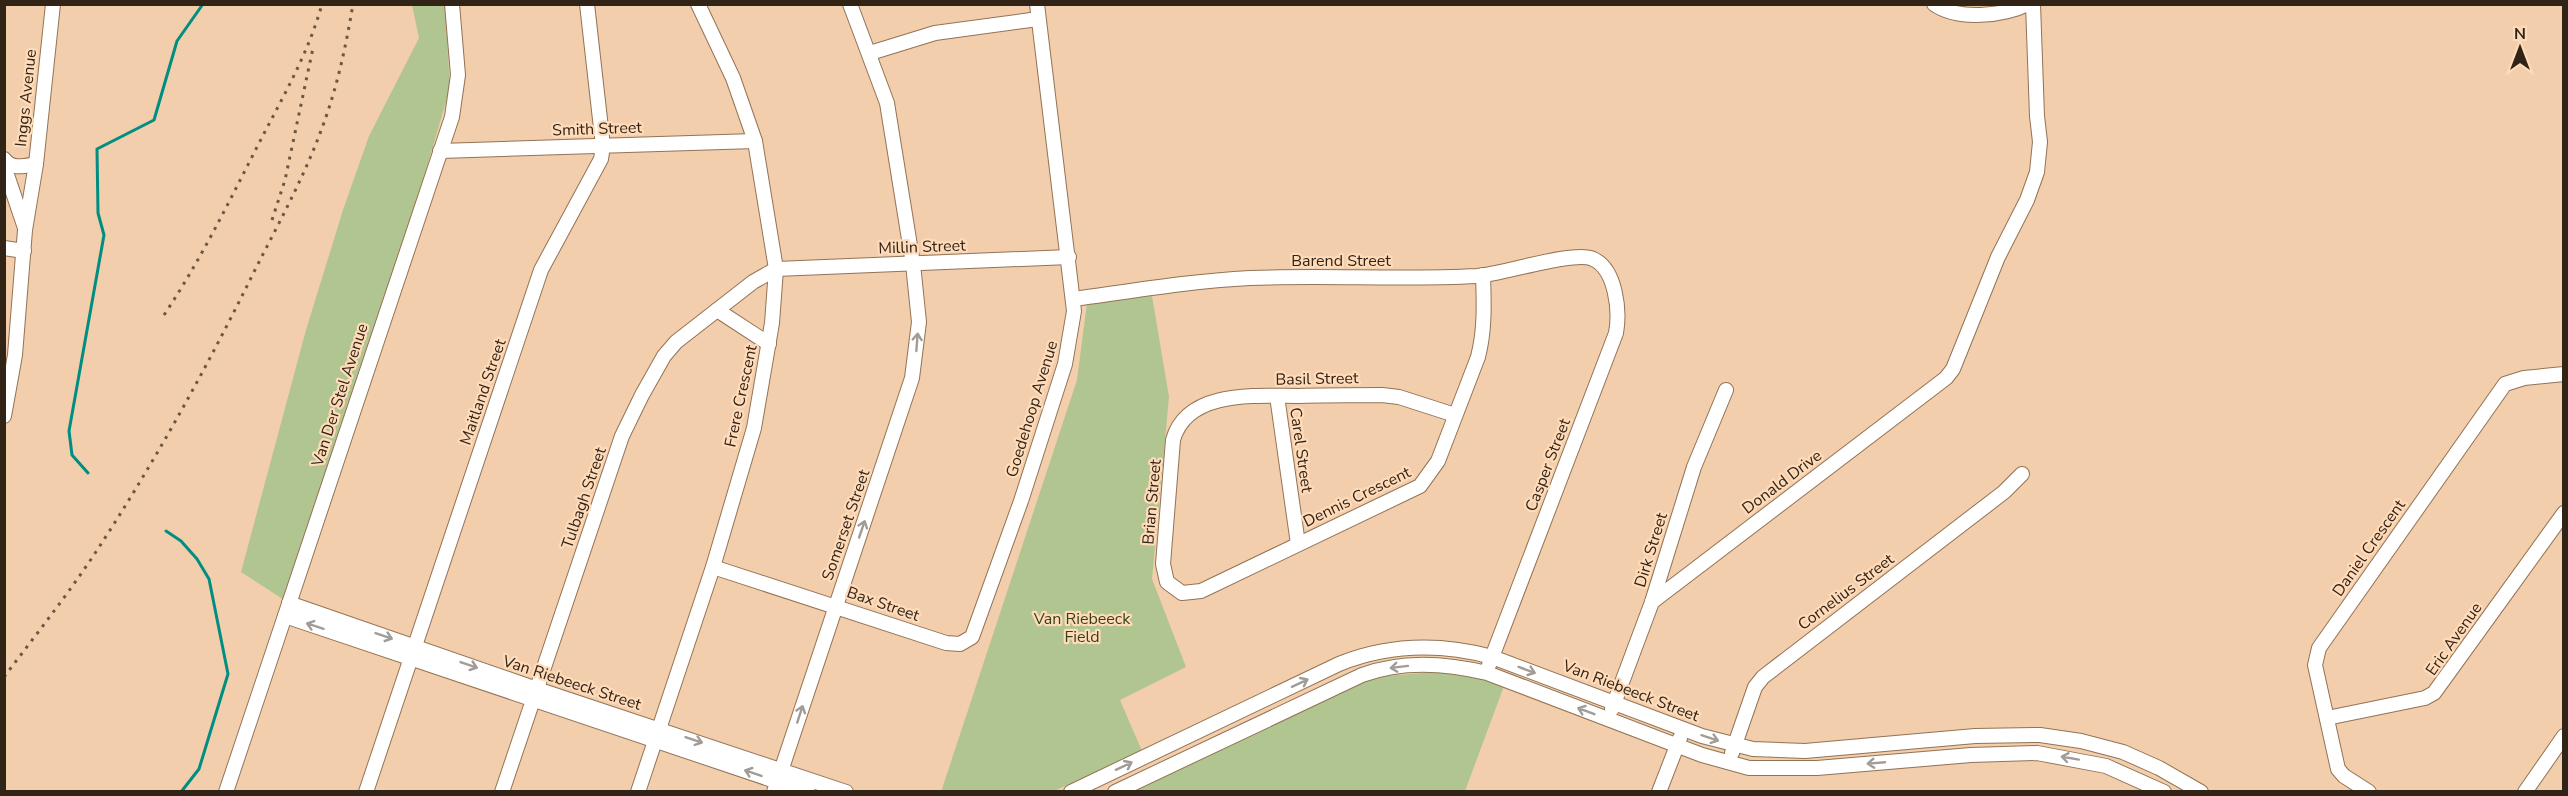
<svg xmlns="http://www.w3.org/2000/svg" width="2568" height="796" font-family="'Nunito Sans',sans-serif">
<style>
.green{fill:#b0c58f}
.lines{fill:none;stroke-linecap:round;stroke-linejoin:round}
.stream{stroke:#008e83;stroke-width:3}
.minor-casing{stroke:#937354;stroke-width:16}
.minor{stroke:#fff;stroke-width:14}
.rail{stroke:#6b5744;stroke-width:3;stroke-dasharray:3 6;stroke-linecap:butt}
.oneway{stroke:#a29c97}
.labels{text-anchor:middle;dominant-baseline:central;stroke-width:4.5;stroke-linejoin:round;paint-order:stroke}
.street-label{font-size:16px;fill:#312417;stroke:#ffdbb9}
.park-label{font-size:16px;fill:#34411a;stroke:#ffdbb9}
</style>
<rect width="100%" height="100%" fill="#f2ceac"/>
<g class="green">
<polygon points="412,5 445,5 450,88 380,327 289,603 241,572 306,330 343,210 369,136 419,38"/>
<polygon points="1152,296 1169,397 1152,579 1186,667 1120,700 1142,751 1054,791 941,792 1077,380 1087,303"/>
<polygon points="1436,672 1485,679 1504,686 1465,791 1130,792 1373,677"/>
</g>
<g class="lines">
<g class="stream">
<polyline points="88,473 72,455 69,431 104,235 98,213 97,149 154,120 177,41 203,4"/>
<polyline points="166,531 181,541 197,559 209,579 228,674 199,769 181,792"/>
</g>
<defs>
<g id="minor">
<path d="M1934,4C1958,21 2003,16 2028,4"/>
<polyline points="870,53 935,33 1038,19"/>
<polyline points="440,151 755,141"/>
<path d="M4,159C12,170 24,166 36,164"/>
<polyline points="4,166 25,228"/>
<polyline points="4,248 24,251"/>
<path d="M1074,299C1132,291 1191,281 1250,278C1326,275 1402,280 1477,276C1503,274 1575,250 1593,259C1616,269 1620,311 1616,333L1489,665"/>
<polyline points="717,310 769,344"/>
<polyline points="1277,396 1298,544"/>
<path d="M1455,415L1399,397L1382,395C1354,395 1327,395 1299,396C1258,396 1187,389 1173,440L1163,564L1167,582L1182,593L1201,591L1420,486L1438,461L1478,357C1485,330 1484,303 1483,275"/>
<polyline points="4,416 15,355 25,230 36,164 53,4"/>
<polyline points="713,567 946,643 960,644 972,637 1021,501 1065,364 1074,311 1037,4"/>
<polyline points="1652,602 1946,378 1953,369 1998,257 2027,200 2037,172 2040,142 2037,116 2033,4"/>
<polyline points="289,603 537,689 846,792"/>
<polyline points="285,616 808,792"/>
<polyline points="1612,709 1652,602 1694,467 1726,390"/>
<polyline points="2327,718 2425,698 2434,693 2564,513"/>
<polyline points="1732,753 1755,687 1763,677 2004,492 2022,474"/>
<polyline points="226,792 452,117 458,75 452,4"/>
<polyline points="366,792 541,270 601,159 603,146 587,4"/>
<polyline points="502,792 622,436 642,395 664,356 676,342 753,282 776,269 1069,257"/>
<polyline points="638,792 713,567 754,428 772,323 776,269 755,141 733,78 698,4"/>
<polyline points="774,792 912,378 919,322 913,264 887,103 850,4"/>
<path d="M1071,792L1339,664C1389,644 1440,643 1492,657L1702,736L1753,749L1805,751L1975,736L2040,735L2081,741L2123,752L2159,768L2201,792"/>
<path d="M1115,792L1362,675C1402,660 1446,663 1487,673L1702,755L1749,768H1817L1971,755L2037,753L2106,766L2164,792"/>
<polyline points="1659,792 1680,738"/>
<polyline points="2369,792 2344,776 2338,769 2315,665 2319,648 2505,384 2524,378 2564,374"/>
<polyline points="2525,792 2564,736"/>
</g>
</defs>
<use href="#minor" class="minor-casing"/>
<use href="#minor" class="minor"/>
<g class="rail">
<polyline points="272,220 285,180 313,48"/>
<path d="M164,315C200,261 228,204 257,147C281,100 308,55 322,4"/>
<path d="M4,677C38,632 73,588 103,541C156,459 203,374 246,288C272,235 302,183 322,128C337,88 346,46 353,4"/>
</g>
</g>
<defs><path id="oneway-shaft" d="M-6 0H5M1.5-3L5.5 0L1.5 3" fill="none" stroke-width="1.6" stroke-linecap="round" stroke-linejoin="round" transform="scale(1.5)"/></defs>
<g class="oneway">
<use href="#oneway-shaft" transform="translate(917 342) rotate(-86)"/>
<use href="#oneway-shaft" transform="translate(862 529) rotate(-71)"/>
<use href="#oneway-shaft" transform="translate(315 626) rotate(-162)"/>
<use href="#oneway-shaft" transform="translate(384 636) rotate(19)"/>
<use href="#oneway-shaft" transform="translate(469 665) rotate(19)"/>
<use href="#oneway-shaft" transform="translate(1399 667) rotate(173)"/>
<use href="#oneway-shaft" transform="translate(1527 670) rotate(20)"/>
<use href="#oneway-shaft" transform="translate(1300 683) rotate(-25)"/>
<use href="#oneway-shaft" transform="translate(1586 711) rotate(-159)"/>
<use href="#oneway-shaft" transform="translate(800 714) rotate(-72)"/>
<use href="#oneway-shaft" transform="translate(1710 738) rotate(18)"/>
<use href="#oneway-shaft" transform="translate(694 740) rotate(18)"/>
<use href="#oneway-shaft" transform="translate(2070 758) rotate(-170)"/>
<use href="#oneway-shaft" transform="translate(1876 763) rotate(175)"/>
<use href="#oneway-shaft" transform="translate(1124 766) rotate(-25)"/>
<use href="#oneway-shaft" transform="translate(753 773) rotate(-161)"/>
</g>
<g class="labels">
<g class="street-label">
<text transform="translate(26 98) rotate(-84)">Inggs Avenue</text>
<text transform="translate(597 129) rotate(-2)">Smith Street</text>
<text transform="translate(922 247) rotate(-2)">Millin Street</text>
<text x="1341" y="261">Barend Street</text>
<text transform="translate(1317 379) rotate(-1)">Basil Street</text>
<text transform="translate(483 392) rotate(-71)">Maitland Street</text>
<text transform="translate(340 395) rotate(-72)">Van Der Stel Avenue</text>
<text transform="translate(741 396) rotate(-78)">Frere Crescent</text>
<text transform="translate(1032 409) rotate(-73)">Goedehoop Avenue</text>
<text transform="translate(1301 450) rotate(82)">Carel Street</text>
<text transform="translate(1548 465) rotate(-69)">Casper Street</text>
<text transform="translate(1782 482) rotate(-37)">Donald Drive</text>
<text transform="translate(1357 497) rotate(-26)">Dennis Crescent</text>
<text transform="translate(584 498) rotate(-71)">Tulbagh Street</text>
<text transform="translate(1152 502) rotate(-85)">Brian Street</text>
<text transform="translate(846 525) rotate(-71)">Somerset Street</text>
<text transform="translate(2369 548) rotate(-55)">Daniel Crescent</text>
<text transform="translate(1651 550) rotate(-73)">Dirk Street</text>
<text transform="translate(1846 592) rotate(-37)">Cornelius Street</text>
<text transform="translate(883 604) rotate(19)">Bax Street</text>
<text transform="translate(2454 639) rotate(-55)">Eric Avenue</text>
<text transform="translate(572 683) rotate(18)">Van Riebeeck Street</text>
<text transform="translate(1631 691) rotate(21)">Van Riebeeck Street</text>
</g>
<g class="park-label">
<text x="1082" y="619">Van Riebeeck<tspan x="1082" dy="18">Field</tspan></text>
</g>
</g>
<rect width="2568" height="796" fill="none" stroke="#312417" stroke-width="12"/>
<g transform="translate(2520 48)" stroke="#ffdbb9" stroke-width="4.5" paint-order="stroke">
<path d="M0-4.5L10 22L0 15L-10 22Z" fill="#312417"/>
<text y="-9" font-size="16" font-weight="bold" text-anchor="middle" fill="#312417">N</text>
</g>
</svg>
